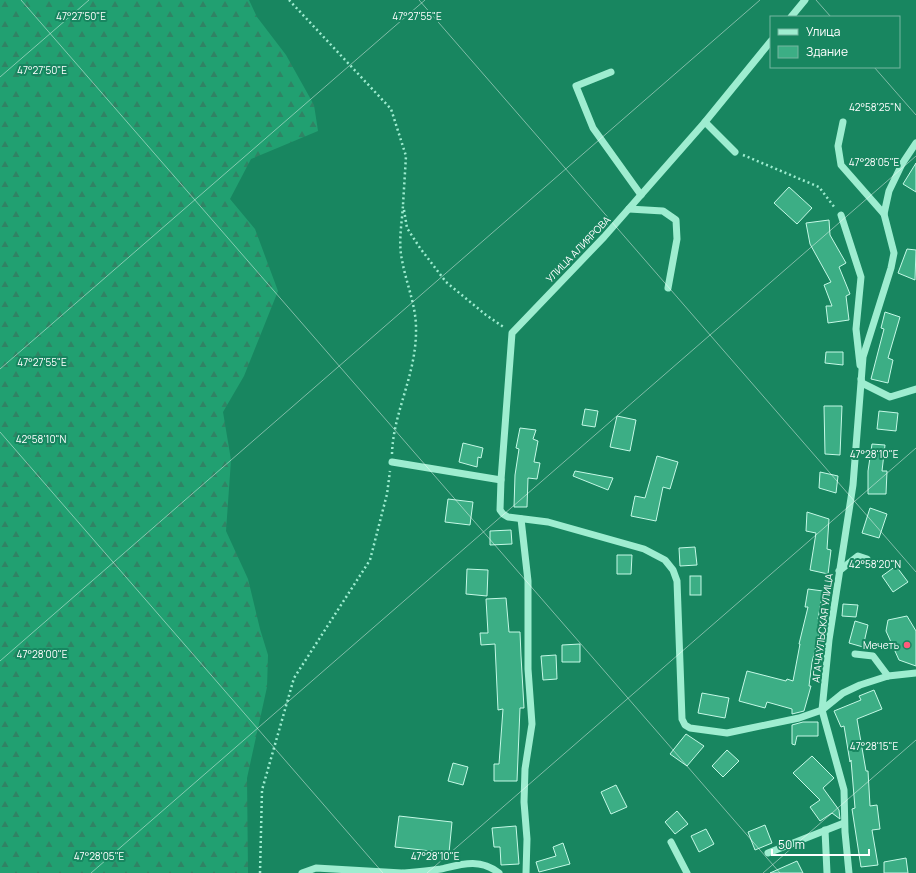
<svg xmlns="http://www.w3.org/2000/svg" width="916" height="873" font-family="Manrope,sans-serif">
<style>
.forest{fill:url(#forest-firs)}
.building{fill:#3cae85;stroke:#c4f9e6}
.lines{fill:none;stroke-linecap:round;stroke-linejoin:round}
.path{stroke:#9eedd0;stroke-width:2.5;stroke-dasharray:2 3;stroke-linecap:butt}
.minor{stroke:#9eedd0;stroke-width:7}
.ticks{fill:none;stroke:#fff;stroke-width:1;stroke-opacity:0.45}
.poi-dot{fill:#ff5a7b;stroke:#188660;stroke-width:1.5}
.labels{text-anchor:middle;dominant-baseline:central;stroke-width:4;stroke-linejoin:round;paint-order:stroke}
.street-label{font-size:10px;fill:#fff;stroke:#188660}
.poi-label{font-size:10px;fill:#fff;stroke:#188660;text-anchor:end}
.ticks-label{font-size:10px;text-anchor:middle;fill:#fff;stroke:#188660;stroke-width:4;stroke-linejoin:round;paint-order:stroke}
</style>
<defs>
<pattern id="forest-firs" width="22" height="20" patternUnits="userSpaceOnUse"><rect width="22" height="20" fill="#21a071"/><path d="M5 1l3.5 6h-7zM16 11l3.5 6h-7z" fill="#308364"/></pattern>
</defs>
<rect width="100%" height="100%" fill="#188660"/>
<polygon class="forest" points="0,0 249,0 257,17 286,55 314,105 318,131 251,159 230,199 255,229 278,291 244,376 223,412 231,460 226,531 248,579 260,629 268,655 267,687 247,778 248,873 0,873"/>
<g class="building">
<polygon points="916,163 916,192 903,184"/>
<polygon points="789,187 812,208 797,224 774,203"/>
<polygon points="829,220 830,235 846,263 839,267 850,294 846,296 849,320 828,323 826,306 832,306 824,285 831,282 810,244 806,223"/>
<polygon points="907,249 916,250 915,280 898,273"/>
<polygon points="885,312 900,317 888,358 893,360 888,383 871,379 884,329 881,328"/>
<polygon points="826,352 843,352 843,365 825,363"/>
<polygon points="824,406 842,406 840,455 825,454"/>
<polygon points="585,409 598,411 595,427 582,425"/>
<polygon points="879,411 898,413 896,431 877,429"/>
<polygon points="617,416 636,420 630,451 610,447"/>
<polygon points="520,428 536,430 533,439 538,441 534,462 540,463 537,479 528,478 527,507 514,507 515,475 519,449 516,448"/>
<polygon points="463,443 483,448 481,458 478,457 477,467 459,462"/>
<polygon points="872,444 885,445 882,471 887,471 886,494 868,494 868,471"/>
<polygon points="657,456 678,462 670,489 663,487 656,521 631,516 635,496 645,498"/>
<polygon points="575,471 613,478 608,490 573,476"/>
<polygon points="820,472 838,476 836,493 819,488"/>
<polygon points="448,499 473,502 470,525 445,522"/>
<polygon points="870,508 887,514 879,538 862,533"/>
<polygon points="807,512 829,519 827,549 831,550 828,574 810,570 816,533 806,531"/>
<polygon points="511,530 512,544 490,545 490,531"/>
<polygon points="695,547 697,565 680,566 679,548"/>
<polygon points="617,555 632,555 631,574 617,574"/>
<polygon points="896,566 908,582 893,592 882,576"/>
<polygon points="467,569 488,570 487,596 466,594"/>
<rect x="690" y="576" width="11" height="19"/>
<polygon points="808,589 823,591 818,619 823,620 812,662 809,686 811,686 804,711 792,714 792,709 767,702 765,708 739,701 747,671 786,681 787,679 793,681 800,644 799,644 808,607 805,607"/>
<polygon points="506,598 509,632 520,632 521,656 524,708 520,708 517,781 494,781 494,764 499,764 503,709 498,710 495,644 481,645 480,633 488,633 486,599"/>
<polygon points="843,604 858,605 856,617 842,616"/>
<polygon points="907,616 916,631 916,666 899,660 886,631 888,620"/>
<polygon points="855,621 868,625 863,647 849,643"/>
<polygon points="580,644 580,662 562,662 562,645"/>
<polygon points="556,655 557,679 543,680 541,656"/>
<polygon points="874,690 882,709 857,719 866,771 868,771 870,806 877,805 880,829 872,830 878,865 861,867 852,809 855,808 851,760 850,762 844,726 841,727 834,711 861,700 859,696"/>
<polygon points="702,693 729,698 725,718 698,713"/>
<polygon points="803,722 818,722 818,736 797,736 795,745 792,744 792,725"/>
<polygon points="686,734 704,746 687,766 670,754"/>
<polygon points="727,750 739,761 723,777 712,766"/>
<polygon points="812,756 834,778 823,788 839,810 840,819 832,813 820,821 810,807 820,800 793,773"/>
<polygon points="453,763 468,767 463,785 448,781"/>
<polygon points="616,785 627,807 611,814 601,792"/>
<polygon points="677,811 688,824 675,834 665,822"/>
<polygon points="399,816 452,822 449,853 395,847"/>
<polygon points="765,825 772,843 755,850 748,832"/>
<polygon points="516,826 519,864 501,865 500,847 494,847 492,828"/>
<polygon points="706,829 714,844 699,852 691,836"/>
<polygon points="563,843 570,864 539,872 536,862 556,856 553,847"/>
<polygon points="906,858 908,873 884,873 884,862"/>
<polygon points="797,861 803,873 770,873"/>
</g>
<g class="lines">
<g class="path">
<polyline points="289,0 391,109 406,156 403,205"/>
<polyline points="743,155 819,187 835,208"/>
<polyline points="404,210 407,228 420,248 446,282 486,315 505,328"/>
<path d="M392,454C393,412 417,374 416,328C416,305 406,283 402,260C398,242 402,223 403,205"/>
<polyline points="260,873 262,790 294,678 370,560 387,494 390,471"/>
</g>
<g class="minor">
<polyline points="791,17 805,0"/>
<polyline points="771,41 705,122 604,237 512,333 501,480 500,510 503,514 508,517 548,522 644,549 665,560 673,570 677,581 682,719 685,725 690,728 727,733 799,718 822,710 843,693 860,685 888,676 916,673"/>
<polyline points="611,72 576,86 593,128 641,195"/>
<polyline points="705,122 735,152"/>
<polyline points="843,122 838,146 841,165 884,214"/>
<polyline points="629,209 663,211 676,220 677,239 668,288"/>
<polyline points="841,215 861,277 856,329 860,365"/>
<polyline points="861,379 862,383 890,397 916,389"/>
<polyline points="392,462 501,480"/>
<polyline points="521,519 528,581 528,669 532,724 525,769 524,802 527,839 526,873"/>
<polyline points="839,571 858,556 867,559"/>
<polyline points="855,654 873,656 888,676"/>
<polyline points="825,830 827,873"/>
<polyline points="671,842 687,873"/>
<polyline points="768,853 844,823"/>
<polyline points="302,873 316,868 402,873"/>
<path d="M404,873C416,872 428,871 441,869C462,864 480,858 499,873"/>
<polyline points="849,873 845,832 844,790 822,710 829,640 853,485 863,357 891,268 894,253 884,214 889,191 902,164 916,143"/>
</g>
</g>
<path class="ticks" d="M21,0L780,873M419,0L916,572M816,0L831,17M874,67L916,115M0,77L89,0M0,369L425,0M0,432L383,873M0,661L760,0M91,873L916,156M427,873L916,448M763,873L916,740"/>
<circle class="poi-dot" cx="907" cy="645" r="4"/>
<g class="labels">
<g class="street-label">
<text transform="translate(578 249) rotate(-46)">УЛИЦА АЛИЯРОВА</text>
<text transform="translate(822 628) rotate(-83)">АГАЧАУЛЬСКАЯ УЛИЦА</text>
</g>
<g class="poi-label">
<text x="899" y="645">Мечеть</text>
</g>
</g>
<g class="ticks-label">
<text x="81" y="20">47°27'50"E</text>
<text x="417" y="20">47°27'55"E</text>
<text x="42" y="74">47°27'50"E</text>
<text x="875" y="111">42°58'25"N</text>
<text x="874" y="166">47°28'05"E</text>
<text x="42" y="366">47°27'55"E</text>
<text x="41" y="443">42°58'10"N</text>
<text x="874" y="458">47°28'10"E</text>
<text x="875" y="568">42°58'20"N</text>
<text x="42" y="658">47°28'00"E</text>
<text x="874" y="750">47°28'15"E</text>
<text x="99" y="860">47°28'05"E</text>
<text x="435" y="860">47°28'10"E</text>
</g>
<rect x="770" y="16" width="130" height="52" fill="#188660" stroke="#74b6a0"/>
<rect x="778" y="29" width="20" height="6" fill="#9eedd0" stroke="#74b6a0"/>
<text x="806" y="36" font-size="12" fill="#ffffff">Улица</text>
<rect x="778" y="46" width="20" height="12" fill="#3cae85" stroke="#74b6a0"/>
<text x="806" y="56" font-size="12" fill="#ffffff">Здание</text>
<path d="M772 849v6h97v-6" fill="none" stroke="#ffffff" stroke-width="2"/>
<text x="778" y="849" font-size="12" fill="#ffffff" stroke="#188660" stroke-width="3" paint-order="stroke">50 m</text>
</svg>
